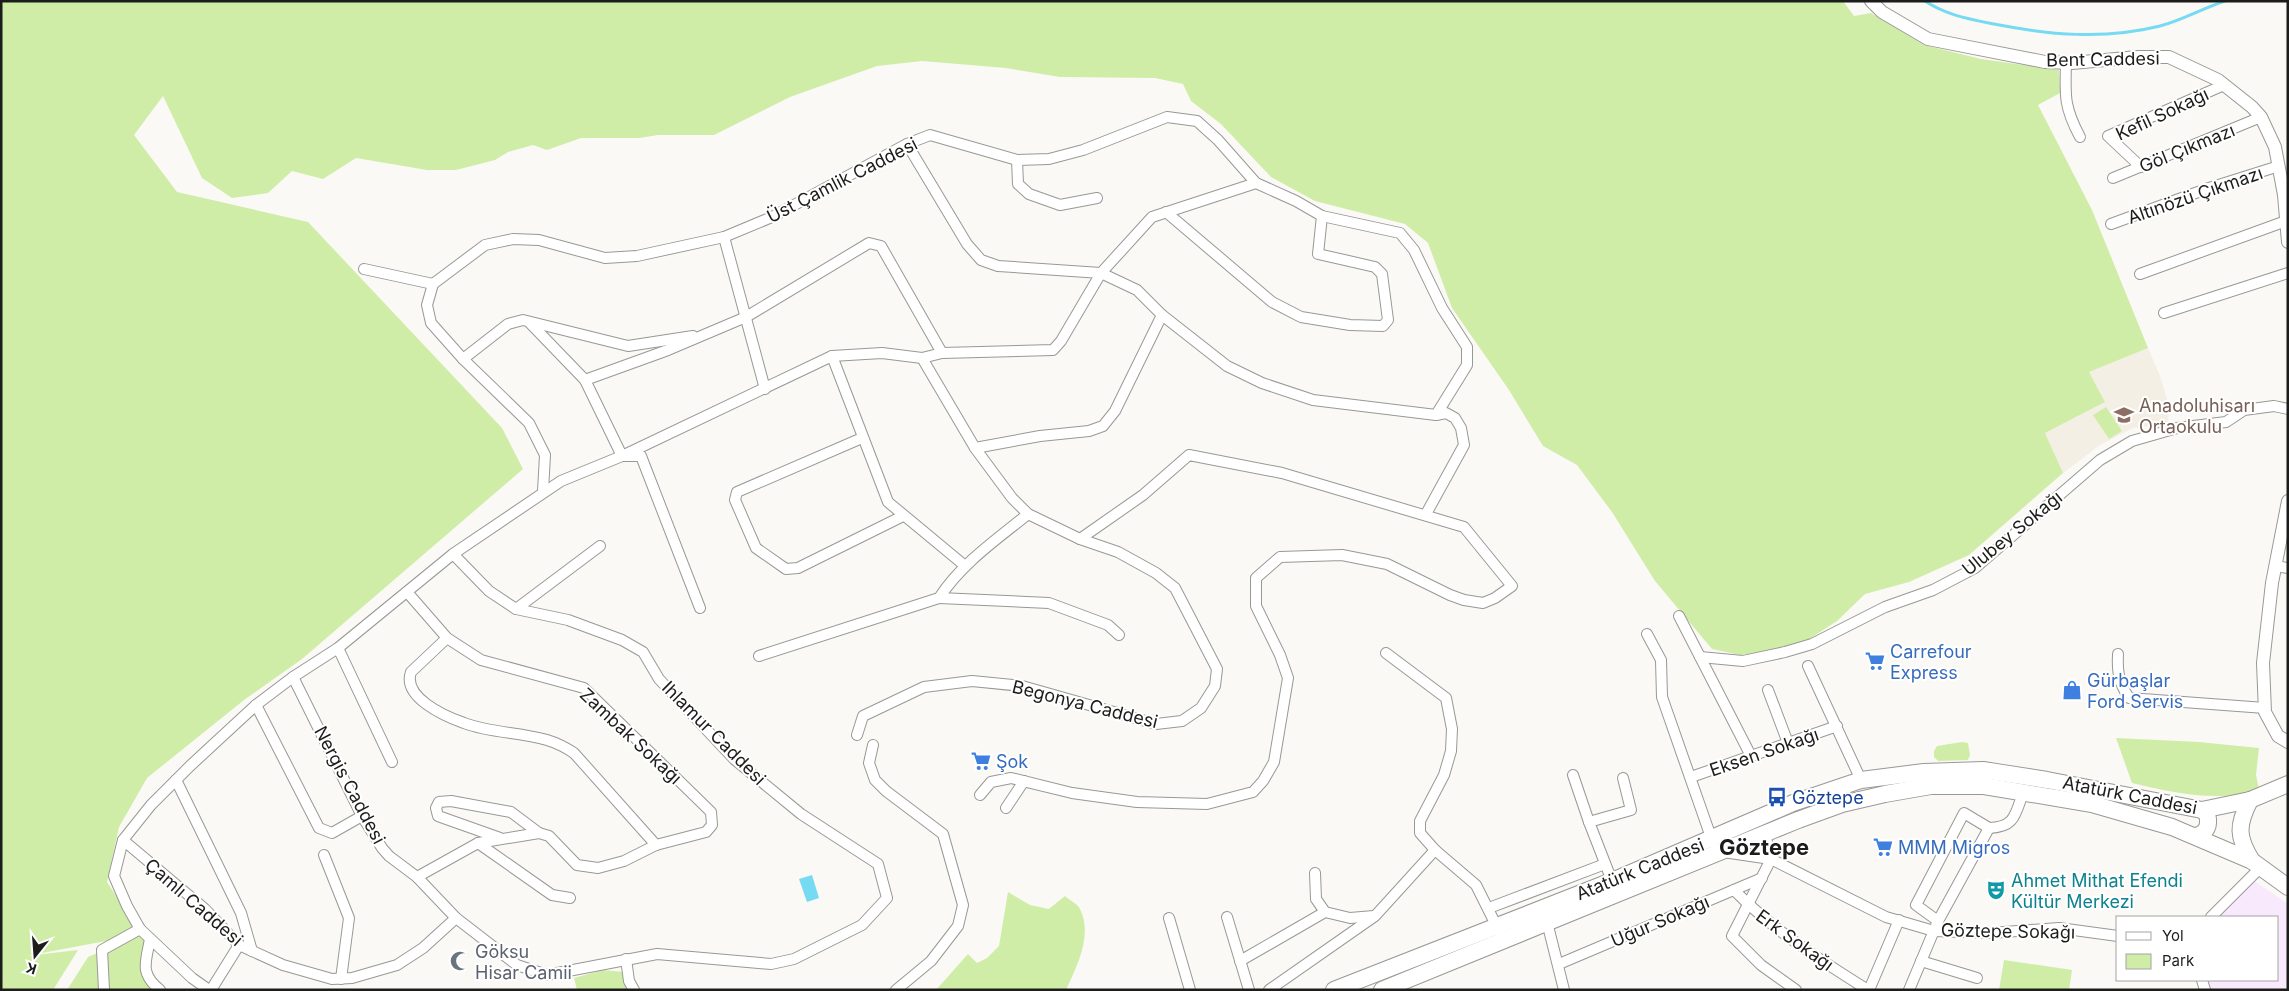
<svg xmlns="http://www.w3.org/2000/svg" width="2289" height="991" font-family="Inter,sans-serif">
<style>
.industrial{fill:#f9e9fc}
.built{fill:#f3efe5}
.green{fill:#cfeda7}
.water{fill:#76daf3}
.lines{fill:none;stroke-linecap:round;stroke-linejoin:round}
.stream{stroke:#76daf3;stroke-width:3}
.minor-casing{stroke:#999895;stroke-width:12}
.tertiary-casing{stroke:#999895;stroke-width:14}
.primary-casing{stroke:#999895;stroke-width:18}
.minor{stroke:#fff;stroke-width:10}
.tertiary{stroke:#fff;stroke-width:12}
.primary{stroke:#fff;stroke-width:16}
.labels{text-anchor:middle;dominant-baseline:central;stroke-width:4;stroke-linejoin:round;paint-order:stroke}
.street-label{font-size:18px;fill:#1c1c1b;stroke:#fff}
.education-label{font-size:18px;fill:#785e54;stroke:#fff;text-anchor:start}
.shop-label{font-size:18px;fill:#366cbe;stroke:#fff;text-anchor:start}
.transit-label{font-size:18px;fill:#164399;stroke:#fff;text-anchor:start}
.culture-label{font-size:18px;fill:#0d838f;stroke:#fff;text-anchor:start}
.worship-label{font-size:18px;fill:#5b616d;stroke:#fff;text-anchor:start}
.district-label{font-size:22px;font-weight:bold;fill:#1c1c1b;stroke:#fff}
</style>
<rect width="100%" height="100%" fill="#faf9f6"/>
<polygon class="industrial" points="2253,880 2288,904 2288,990 2209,990 2206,980 2278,980 2278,917 2213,917"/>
<polygon class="built" points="2148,348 2160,376 2169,406 2168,424 2133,428 2100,445 2063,473 2045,433 2105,402 2089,372"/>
<g class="green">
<polygon points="1,1 1843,1 1854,16 1871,13 1924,45 1981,59 2059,70 2060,93 2038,105 2092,210 2148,348 2089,372 2105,402 2045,433 2063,473 1969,555 1909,582 1865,594 1837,621 1803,643 1776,651 1740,655 1712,649 1655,581 1612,512 1577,465 1543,446 1509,390 1452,308 1428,243 1405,224 1315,201 1271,177 1221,124 1191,101 1183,84 1155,78 1060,77 1006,68 922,61 877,66 790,97 714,135 658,135 639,138 581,138 547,150 533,145 508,152 495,160 456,170 427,170 356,158 323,179 292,171 268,193 232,198 202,178 163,96 134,135 177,192 308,222 502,428 523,469 302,659 244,700 147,778 119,827 107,882 141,934 149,939 142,968 154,990 67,990 88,957 138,935 26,956 78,950 53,990 1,990"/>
<polygon points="2106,407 2122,431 2109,439 2093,415"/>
<path d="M2116,738L2199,742L2259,748L2256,775L2259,789C2223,804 2169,792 2132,783Z"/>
<polygon points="1962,742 1968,743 1970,755 1968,760 1938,761 1934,757 1934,751 1937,746"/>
<path d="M1008,892L1030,905L1049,909L1065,896C1069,900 1078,904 1080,909C1093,935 1077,966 1066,990H936L968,954L977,963L987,958L999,946Z"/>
<polygon points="2004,960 2072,970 2069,990 1999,990"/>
<polygon points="603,970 624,972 631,990 577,990 574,978"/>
</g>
<polygon class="water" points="812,875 819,898 807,902 799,879"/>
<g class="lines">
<path class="stream" d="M1925,1C1946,15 1969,19 1994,24C2050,35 2104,40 2160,26C2183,20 2203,8 2225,1"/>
<defs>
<g id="minor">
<path d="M2066,63C2065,96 2064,107 2080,137"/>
<polyline points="907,144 967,244 981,260 998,266 1101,273 1137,290 1162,315 1227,366 1262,383 1313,400 1436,415 1446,413 1455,418 1461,428 1464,445 1426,514"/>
<polyline points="1017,160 1018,184 1029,194 1060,205 1097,198"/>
<polyline points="2141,167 2108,136 2224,85"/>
<polyline points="2113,178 2261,117"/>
<polyline points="1166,212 1272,302 1301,317 1350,325 1383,326 1388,320 1382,274 1375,267 1318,254 1322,216"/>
<polyline points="2111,224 2209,188 2279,166"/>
<polyline points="724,237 765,389"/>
<polyline points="364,269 433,284"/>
<polyline points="2140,274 2286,221"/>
<polyline points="2164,313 2288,273"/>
<polyline points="530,323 585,380 622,456 641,456 700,608"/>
<polyline points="832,356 888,502 964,565"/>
<polyline points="463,359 508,324 523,320 628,346 693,336"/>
<polyline points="585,380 668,350 746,317 869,243 881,246 942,353"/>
<polyline points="862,438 737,492 735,500 756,548 786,569 798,568 903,516"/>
<polyline points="975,448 1040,436 1089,431 1103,426 1115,411 1162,315"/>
<polyline points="543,491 545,455 529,423 463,359 431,323 427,305 433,284 485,245 513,239 539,240 605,258 637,256 724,237 772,217 907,144 930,135 1017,160 1049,159 1083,150 1167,117 1197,121 1218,140 1256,183 1296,201 1322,216 1400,233 1414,250 1442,308 1467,347 1467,365 1436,415"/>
<polyline points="2275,566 2288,568"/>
<polyline points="407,592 447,638 481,660 584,688 711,812 712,825 706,832 656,845 624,861 598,868 577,865 549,836 539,833 478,843 417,877"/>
<polyline points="939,598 1049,603 1108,625 1119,635"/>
<polyline points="516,609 600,546"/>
<polyline points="1679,616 1751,756"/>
<polyline points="1647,634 1661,660 1662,697 1713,843"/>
<path d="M447,638L411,672C402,697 444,716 464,723C490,733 520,732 547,740C557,743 565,747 574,753L656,845"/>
<polyline points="338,648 392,762"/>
<polyline points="1386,653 1446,698 1452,729 1451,751 1444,775 1420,821 1420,833 1435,850 1476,885 1499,931"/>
<path d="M2118,654C2117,672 2119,683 2129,698L2265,708"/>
<path d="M759,656L939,598C962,563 996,540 1028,514"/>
<polyline points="1700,657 1743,661 1785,652 1812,644 1885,607 1933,590 1975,568 2100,460 2132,441 2177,428 2226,422 2244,410 2274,406 2288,409"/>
<polyline points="1808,666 1861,780"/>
<polyline points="293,677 362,816 382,848 389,856 417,877 456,918 517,965 547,975 657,954 771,964 794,959 862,925 887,898 878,864 801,814 734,759 659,679 643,652 622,640 568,620 516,609 489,591 453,554"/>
<polyline points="1768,690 1788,743"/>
<polyline points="256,705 319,828 332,833 362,816"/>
<polyline points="857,735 863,716 924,687 972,681 1022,686 1156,724 1182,721 1201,708 1215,686 1217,669 1175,588 1156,573 1118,552 1080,539 1028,514 1012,498 975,448 922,358"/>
<polyline points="873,745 869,763 875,780 886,791 943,834 963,905 958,926 931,961 896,990"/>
<polyline points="1573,775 1589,822"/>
<polyline points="1691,777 1837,726"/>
<polyline points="176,780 241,913 252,951"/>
<polyline points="980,795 991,782 1011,778 1072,793 1137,802 1207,804 1253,792 1263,781 1274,762 1288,678 1280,655 1256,606 1256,578 1280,557 1342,555 1387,564 1450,595 1464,600 1483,603 1495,598 1512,586 1464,527 1282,473 1189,455 1143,495 1080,539"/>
<polyline points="1006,808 1024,781"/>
<path d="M1989,828C2015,827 2015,815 2023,793"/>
<polyline points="1765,834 1771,859"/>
<polyline points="500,838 438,816 436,808 439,802 451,801 511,812 539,833"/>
<polyline points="123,840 205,909 239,945 283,965 332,979 352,978 397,965 423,948 456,918"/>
<polyline points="478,843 552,895 570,898"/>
<polyline points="1723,852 1771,859 1886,917 1934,931 1991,933 2059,928 2118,936"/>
<polyline points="324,855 349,918 341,979"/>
<polyline points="1771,859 1732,936 1761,965 1796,990"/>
<polyline points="1315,873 1316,899 1325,912 1350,918 1374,916"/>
<polyline points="1612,881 1589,822 1631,810 1623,778"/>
<path d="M1734,890C1773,930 1820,960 1868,990"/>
<polyline points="1489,908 1605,864"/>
<polyline points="1227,917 1249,990"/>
<polyline points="2211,917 2261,867"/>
<polyline points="1169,918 1190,990"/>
<polyline points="1547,922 1564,990"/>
<path d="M150,939C146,962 139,973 160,990"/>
<polyline points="626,959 629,981 634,990"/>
<polyline points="1240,961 1325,912"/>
<polyline points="1921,961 1977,978"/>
<polyline points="1559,964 1762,878"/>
<polyline points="2202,980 2205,990"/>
<polyline points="104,990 102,950 140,929"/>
<polyline points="209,990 192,978 140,929 127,906 114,876 123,840 151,805 190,766 256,705 293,677 338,648 453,554 561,481 622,456 832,356 882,353 922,358 942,353 1053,350 1061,341 1101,273 1152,217 1256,183"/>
<polyline points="211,990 239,945"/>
<polyline points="1269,990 1375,916 1435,850"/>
<polyline points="1869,990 1899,920"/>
<polyline points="1909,990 1938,921 1989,828 1964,813 1916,905 1938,921"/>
</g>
<g id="tertiary">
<polyline points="1871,1 1882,12 1928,39 2045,62 2072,63 2138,57 2169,57 2218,80 2252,107 2261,117 2275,147 2284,195 2288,242"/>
<polyline points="2288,501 2272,583 2263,663 2265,712 2278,736 2288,742"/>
</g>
<g id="primary">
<path d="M2250,800C2237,825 2237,837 2252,861"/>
<path d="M2195,836C2207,834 2210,825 2207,814L2202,810"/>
<polyline points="1334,990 1612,881 1793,803 1861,780 1924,772 1983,770 2047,780 2202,810 2250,800 2288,784"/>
<polyline points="1382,990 1798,820 1842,804 1885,794 1931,786 1984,786 2092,804 2172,827 2252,861 2288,887"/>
</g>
</defs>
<use href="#minor" class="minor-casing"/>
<use href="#tertiary" class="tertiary-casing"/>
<use href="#primary" class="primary-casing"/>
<use href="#minor" class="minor"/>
<use href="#tertiary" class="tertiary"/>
<use href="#primary" class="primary"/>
</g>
<defs>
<symbol id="school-bare" viewBox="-9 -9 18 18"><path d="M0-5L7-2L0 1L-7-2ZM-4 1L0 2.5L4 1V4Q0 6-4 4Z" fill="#8d6e63" stroke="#fff" stroke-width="2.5" paint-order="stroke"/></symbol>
<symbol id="supermarket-bare" viewBox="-9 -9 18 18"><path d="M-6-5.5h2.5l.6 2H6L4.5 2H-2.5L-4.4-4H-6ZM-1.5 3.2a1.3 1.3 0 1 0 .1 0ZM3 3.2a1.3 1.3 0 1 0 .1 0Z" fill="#3f7fe0" stroke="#fff" stroke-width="2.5" paint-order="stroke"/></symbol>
<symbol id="shop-bare" viewBox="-9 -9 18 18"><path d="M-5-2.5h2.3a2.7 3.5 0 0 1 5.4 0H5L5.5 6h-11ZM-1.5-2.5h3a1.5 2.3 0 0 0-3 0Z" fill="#3f7fe0" stroke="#fff" stroke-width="2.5" paint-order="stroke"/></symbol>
<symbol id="bus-bare" viewBox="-9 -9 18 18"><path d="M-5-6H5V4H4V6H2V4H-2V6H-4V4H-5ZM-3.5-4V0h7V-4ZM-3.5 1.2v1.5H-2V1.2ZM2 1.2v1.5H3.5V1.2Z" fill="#1a4fb4" stroke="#fff" stroke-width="2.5" paint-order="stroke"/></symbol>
<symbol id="theatre-bare" viewBox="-9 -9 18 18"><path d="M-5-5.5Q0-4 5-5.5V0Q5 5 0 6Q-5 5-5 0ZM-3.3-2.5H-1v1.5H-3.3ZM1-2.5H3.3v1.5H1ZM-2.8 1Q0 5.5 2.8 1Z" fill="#0f9aa8" stroke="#fff" stroke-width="2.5" paint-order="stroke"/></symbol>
<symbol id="mosque-bare" viewBox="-9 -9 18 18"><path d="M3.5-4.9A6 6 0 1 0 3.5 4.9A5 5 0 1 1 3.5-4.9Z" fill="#6b7280" stroke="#fff" stroke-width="2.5" paint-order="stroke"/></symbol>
</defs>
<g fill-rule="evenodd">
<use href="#school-bare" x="2110" y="401" width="28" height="28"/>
<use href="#supermarket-bare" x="1861" y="647" width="28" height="28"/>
<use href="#shop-bare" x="2058" y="676" width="28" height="28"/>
<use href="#supermarket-bare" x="967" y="747" width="28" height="28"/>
<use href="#bus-bare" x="1763" y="783" width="28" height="28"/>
<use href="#supermarket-bare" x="1869" y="833" width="28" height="28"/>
<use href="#theatre-bare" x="1982" y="876" width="28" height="28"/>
<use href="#mosque-bare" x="446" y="947" width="28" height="28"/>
</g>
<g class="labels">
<g class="street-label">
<text transform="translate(2103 59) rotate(-1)">Bent Caddesi</text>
<text transform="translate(2162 114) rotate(-25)">Kefil Sokağı</text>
<text transform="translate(2187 148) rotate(-22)">Göl Çıkmazı</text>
<text transform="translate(842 180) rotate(-27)">Üst Çamlik Caddesi</text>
<text transform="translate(2195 195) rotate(-19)">Altınözü Çıkmazı</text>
<text transform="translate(2012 533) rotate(-39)">Ulubey Sokağı</text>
<text transform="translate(1085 704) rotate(14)">Begonya Caddesi</text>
<text transform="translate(714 733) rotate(45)">Ihlamur Caddesi</text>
<text transform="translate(631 736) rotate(43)">Zambak Sokağı</text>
<text transform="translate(1764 752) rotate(-19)">Eksen Sokağı</text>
<text transform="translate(350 785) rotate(62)">Nergis Caddesi</text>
<text transform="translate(2130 795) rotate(11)">Atatürk Caddesi</text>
<text transform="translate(1640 869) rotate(-22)">Atatürk Caddesi</text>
<text transform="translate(194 902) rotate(41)">Çamlı Caddesi</text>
<text transform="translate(1660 921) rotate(-23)">Uğur Sokağı</text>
<text transform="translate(2008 931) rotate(1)">Göztepe Sokağı</text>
<text transform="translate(1795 940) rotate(36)">Erk Sokağı</text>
</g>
<g class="education-label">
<text x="2139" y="405">Anadoluhisarı<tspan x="2139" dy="21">Ortaokulu</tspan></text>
</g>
<g class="shop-label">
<text x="1890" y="651">Carrefour<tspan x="1890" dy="21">Express</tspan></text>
<text x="2087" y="680">Gürbaşlar<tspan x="2087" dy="21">Ford Servis</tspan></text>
<text x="996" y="761">Şok</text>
<text x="1898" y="847">MMM Migros</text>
</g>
<g class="transit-label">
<text x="1792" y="797">Göztepe</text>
</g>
<g class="culture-label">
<text x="2011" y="880">Ahmet Mithat Efendi<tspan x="2011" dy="21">Kültür Merkezi</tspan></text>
</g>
<g class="worship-label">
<text x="475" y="951">Göksu<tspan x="475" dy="21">Hisar Camii</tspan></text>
</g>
<g class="district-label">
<text x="1764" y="847">Göztepe</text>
</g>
</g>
<rect width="2289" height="991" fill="none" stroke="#1c1c1b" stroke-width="5"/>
<rect x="2116" y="916" width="162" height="65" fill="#ffffff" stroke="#a4a4a4"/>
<rect x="2126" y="932" width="25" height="8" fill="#ffffff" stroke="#a4a4a4"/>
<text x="2162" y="941" font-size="15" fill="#1c1c1b">Yol</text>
<rect x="2126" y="954" width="25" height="15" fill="#cfeda7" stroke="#a4a4a4"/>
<text x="2162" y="966" font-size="15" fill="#1c1c1b">Park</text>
<g transform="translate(35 956) rotate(197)" stroke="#ffffff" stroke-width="4" paint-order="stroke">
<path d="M0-4L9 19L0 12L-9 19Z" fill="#1c1c1b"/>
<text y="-8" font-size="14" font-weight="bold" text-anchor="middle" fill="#1c1c1b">K</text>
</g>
</svg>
